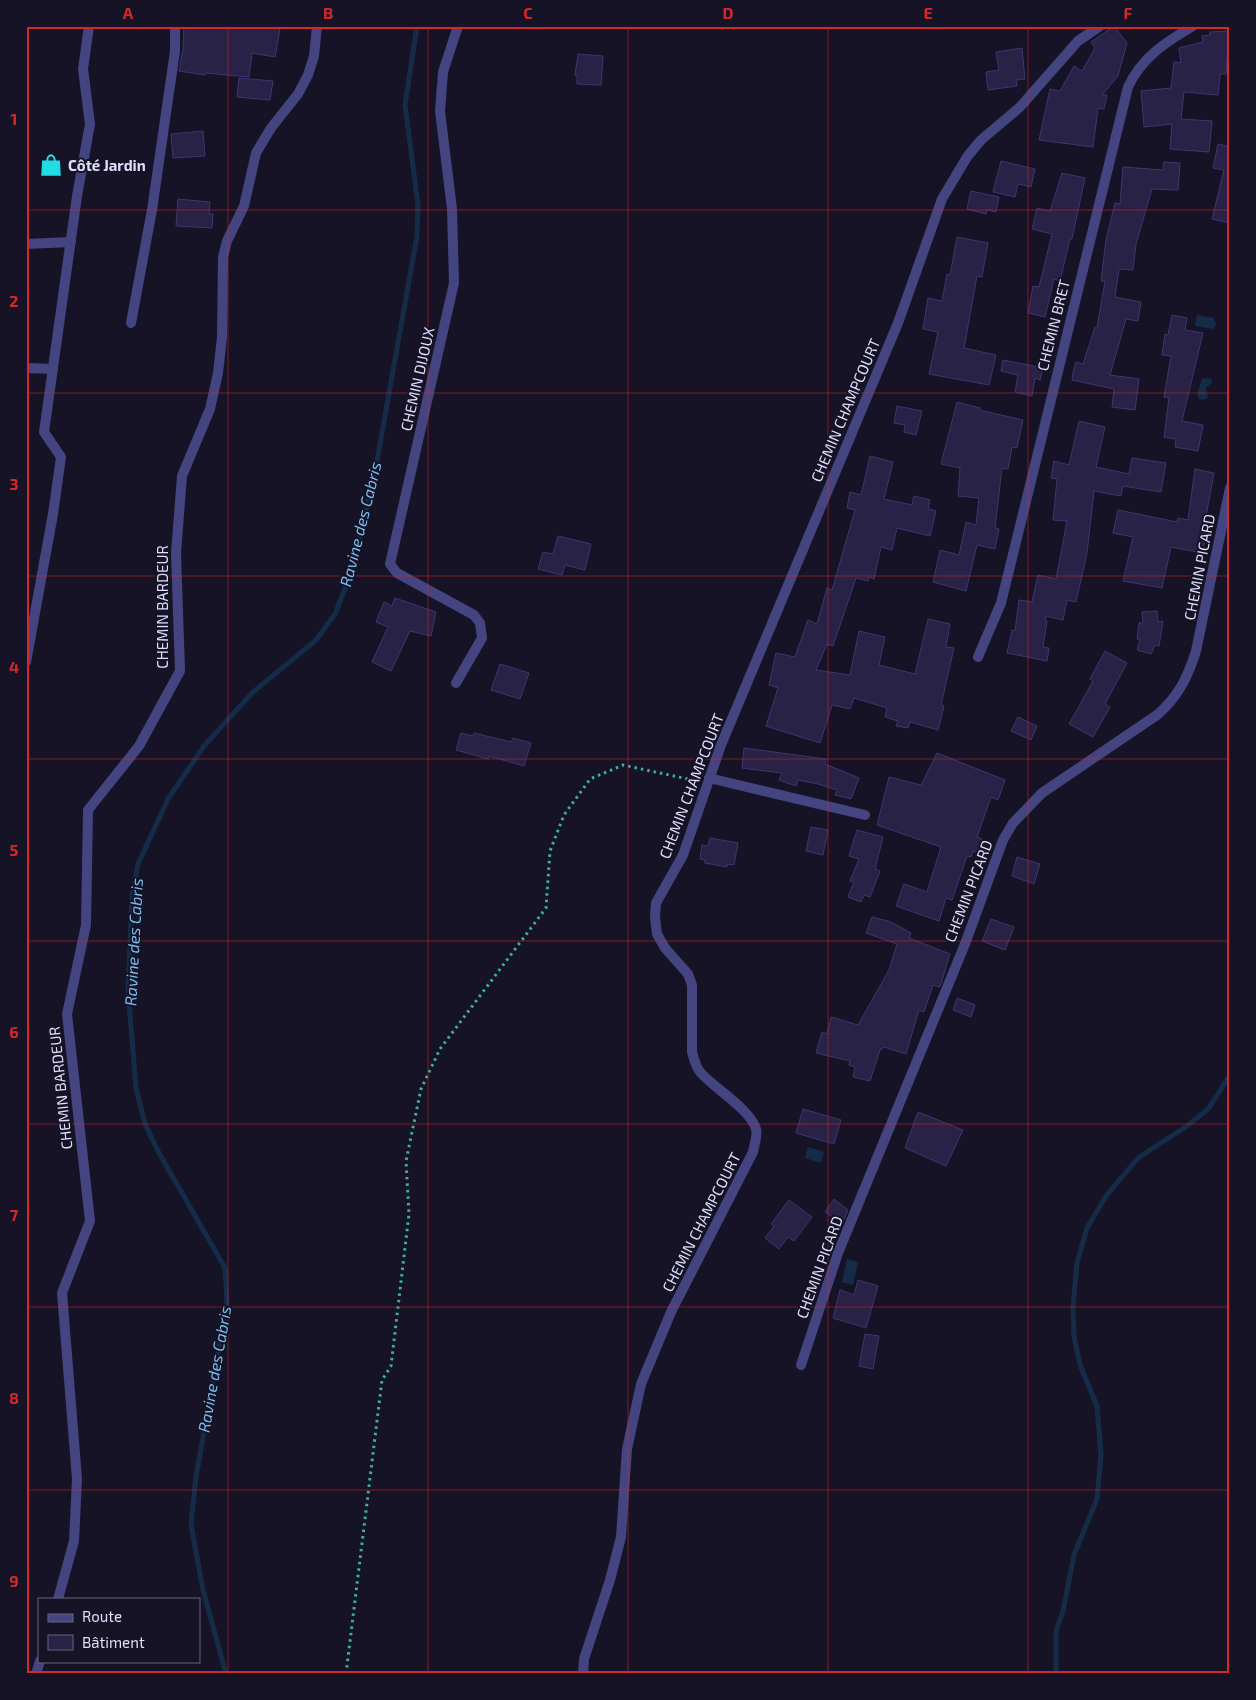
<svg xmlns="http://www.w3.org/2000/svg" width="1256" height="1700" font-family="'Exo 2',sans-serif">
<style>
.water{fill:#152c49}
.lines{fill:none;stroke-linecap:round;stroke-linejoin:round}
.stream{stroke:#152c49;stroke-width:5}
.building{fill:#272246;stroke:#3e366f}
.path{stroke:#3fada0;stroke-width:3;stroke-dasharray:2.5 4;stroke-linecap:butt}
.minor{stroke:#444580;stroke-width:10}
.grid{fill:none;stroke:#d62828;stroke-width:1;stroke-opacity:0.55}
.labels{text-anchor:middle;dominant-baseline:central;stroke-width:4;stroke-linejoin:round;paint-order:stroke}
.poi-label{font-size:15px;font-weight:bold;fill:#dfdefb;stroke:#161327;text-anchor:start}
.street-label{font-size:15px;fill:#dfdefb;stroke:#161327}
.water-label{font-size:16px;font-style:italic;fill:#78bfef;stroke:#161327}
.neatline{fill:none;stroke:#d62828;stroke-width:2}
.grid-label{font-size:16px;text-anchor:middle;font-weight:bold;fill:#d62828}
</style>
<rect width="100%" height="100%" fill="#161327"/>
<g class="water">
<polygon points="1197,315 1214,318 1216,325 1213,329 1195,326"/>
<polygon points="1206,378 1211,379 1212,383 1206,387 1208,398 1203,400 1199,399 1197,394 1202,379"/>
<polygon points="808,1147 824,1152 821,1163 805,1158"/>
<polygon points="847,1259 858,1262 853,1285 842,1282"/>
</g>
<g class="lines">
<g class="stream">
<polyline points="226,1674 203,1590 191,1524 196,1477 227,1303 225,1268 159,1153 145,1124 136,1088 128,990 132,897 138,864 168,799 204,746 252,693 316,640 335,614 351,573 375,472 417,236 418,205 405,105 417,26"/>
<polyline points="1056,1674 1056,1631 1063,1611 1074,1555 1097,1499 1101,1455 1097,1406 1080,1365 1074,1336 1073,1307 1077,1263 1087,1228 1106,1196 1138,1158 1187,1126 1208,1109 1230,1075"/>
</g>
</g>
<g class="building">
<polygon points="184,26 260,26 280,29 275,57 252,53 249,77 206,73 205,75 179,71 183,49"/>
<polygon points="1114,26 1127,43 1118,76 1102,95 1107,95 1104,109 1098,108 1093,147 1039,140 1050,89 1060,91 1074,66 1082,71 1095,48 1091,42"/>
<polygon points="1230,31 1230,58 1227,58 1226,74 1220,74 1218,95 1184,92 1181,119 1212,121 1209,152 1170,149 1172,124 1144,127 1141,91 1171,88 1174,62 1181,63 1179,48 1203,42 1202,36 1210,35 1210,32"/>
<polygon points="1022,48 1025,79 1016,80 1017,86 988,90 986,72 999,70 996,52"/>
<polygon points="578,54 603,56 601,85 577,84 577,75 575,75"/>
<polygon points="239,78 273,81 270,100 237,97"/>
<polygon points="203,131 205,156 173,158 171,134"/>
<polygon points="1218,144 1230,147 1230,223 1212,219 1224,170 1213,168"/>
<polygon points="1001,161 1035,169 1031,187 1018,184 1015,197 993,192"/>
<polygon points="1164,162 1180,163 1178,190 1152,189 1136,244 1133,270 1119,269 1115,297 1141,302 1138,321 1126,319 1110,375 1139,379 1135,410 1112,407 1114,389 1072,380 1073,373 1076,362 1083,364 1095,327 1097,328 1105,281 1101,281 1106,240 1115,203 1120,204 1123,167 1163,170"/>
<polygon points="1062,173 1085,178 1072,239 1070,239 1060,281 1054,279 1045,317 1028,313 1033,286 1039,287 1052,234 1032,229 1037,208 1050,211"/>
<polygon points="971,191 999,197 996,212 987,210 986,214 967,209"/>
<polygon points="178,199 210,202 209,214 213,214 212,228 176,226"/>
<polygon points="957,237 988,243 982,277 977,276 964,348 996,355 989,385 929,374 938,332 923,329 928,298 942,301 947,274 950,275"/>
<polygon points="1172,315 1187,318 1185,330 1203,333 1182,421 1203,425 1198,451 1175,447 1176,439 1164,437 1169,398 1164,397 1171,356 1162,355 1165,334 1168,335"/>
<polygon points="1003,360 1043,368 1040,380 1035,378 1032,396 1015,392 1018,375 1001,371"/>
<polygon points="957,402 980,408 979,410 1023,420 1017,448 1012,447 1008,469 1002,468 995,528 999,529 995,549 977,545 966,591 933,582 940,550 959,555 966,522 976,525 979,498 958,496 960,468 941,464"/>
<polygon points="897,406 922,411 916,435 904,432 905,425 894,423"/>
<polygon points="1079,421 1105,427 1096,467 1129,474 1132,458 1166,463 1161,492 1123,486 1121,496 1094,491 1087,553 1076,602 1067,600 1063,620 1046,616 1045,620 1047,621 1043,647 1049,648 1047,661 1007,653 1012,630 1015,631 1019,600 1032,602 1038,575 1056,579 1067,521 1053,520 1057,479 1051,478 1054,461 1069,465"/>
<polygon points="870,456 893,462 884,499 912,505 914,496 930,500 928,509 936,511 930,536 897,528 892,550 881,547 874,579 869,577 868,581 856,578 833,646 827,644 816,670 850,675 859,631 885,637 879,665 915,674 928,619 950,624 946,647 954,648 941,705 944,706 938,730 910,722 908,728 896,726 898,721 885,717 887,708 854,698 850,709 832,705 820,743 766,726 778,688 769,685 776,653 795,657 808,620 817,624 827,588 832,590 855,510 847,508 850,492 861,495"/>
<polygon points="1195,469 1214,473 1203,532 1206,532 1202,553 1171,547 1162,588 1123,581 1133,537 1113,533 1118,510 1177,522 1178,518 1188,520"/>
<polygon points="558,536 591,544 585,570 565,565 562,575 538,569 543,552 553,554"/>
<polygon points="395,598 436,612 431,636 410,631 391,671 372,662 388,627 376,622 384,602 392,606"/>
<polygon points="1157,611 1158,622 1163,621 1159,646 1155,645 1151,654 1137,650 1140,639 1137,639 1139,623 1143,622 1142,612"/>
<polygon points="1105,651 1127,663 1105,704 1110,707 1093,737 1069,724 1093,681 1090,679"/>
<polygon points="500,664 529,673 520,699 491,690"/>
<polygon points="1018,717 1037,726 1031,740 1011,731"/>
<polygon points="461,733 473,736 474,733 511,742 513,738 531,743 524,766 489,756 488,759 456,750"/>
<polygon points="744,748 826,759 825,764 859,778 851,799 835,795 837,790 818,784 798,780 796,786 779,780 782,773 742,768"/>
<polygon points="937,753 1005,780 998,800 991,797 977,837 982,839 978,853 973,851 971,857 967,856 952,900 946,898 939,921 896,906 904,884 927,892 941,847 877,825 889,777 921,785"/>
<polygon points="811,827 828,830 823,855 806,851"/>
<polygon points="857,830 883,837 875,869 880,871 870,897 864,895 861,902 848,897 854,882 850,881 859,859 849,856"/>
<polygon points="710,838 738,843 734,865 727,864 727,867 705,863 705,860 700,859 702,845 708,846"/>
<polygon points="1017,857 1040,864 1034,884 1012,876"/>
<polygon points="872,917 891,922 911,933 909,938 950,954 940,987 933,985 924,1012 919,1010 906,1054 884,1047 880,1050 870,1081 853,1077 855,1067 849,1065 850,1061 816,1053 822,1032 827,1034 831,1017 858,1025 889,970 897,944 866,933"/>
<polygon points="991,919 1014,927 1005,950 982,941"/>
<polygon points="957,998 975,1005 971,1017 953,1010"/>
<polygon points="803,1109 841,1120 834,1144 796,1133"/>
<polygon points="918,1112 963,1130 946,1166 905,1148"/>
<polygon points="834,1199 848,1210 842,1224 825,1212"/>
<polygon points="789,1200 812,1217 794,1241 788,1237 779,1249 765,1238 774,1226 771,1224"/>
<polygon points="858,1280 878,1286 866,1328 833,1318 840,1290 854,1295"/>
<polygon points="865,1334 879,1336 873,1369 859,1366"/>
</g>
<g class="lines">
<polyline class="path" points="346,1674 382,1380 391,1366 409,1214 406,1161 421,1089 440,1049 546,908 550,851 564,815 590,779 623,765 697,781"/>
<g class="minor">
<polyline points="26,244 71,242"/>
<polyline points="131,323 152,210 175,51 175,26"/>
<polyline points="26,368 53,369"/>
<path d="M978,657L1001,603L1128,87C1142,57 1166,42 1193,26"/>
<polyline points="26,662 53,514 61,457 44,432 77,196 90,124 83,69 89,26"/>
<polyline points="456,683 482,638 480,623 474,615 397,573 390,564 454,283 452,209 440,111 443,72 458,26"/>
<polyline points="709,778 865,815"/>
<path d="M801,1365L838,1253L965,944L1003,840L1013,823L1042,793L1157,715C1178,697 1188,677 1196,651L1230,488"/>
<polyline points="58,1599 74,1541 77,1479 62,1293 90,1221 67,1014 86,925 88,810 139,746 180,671 176,553 182,476 210,409 218,373 222,337 223,257 227,241 244,206 256,153 271,128 298,94 308,75 314,56 317,26"/>
<polyline points="36,1674 40,1661"/>
<path d="M583,1674L584,1659L610,1580L621,1537L627,1449L641,1384L671,1312L753,1152C754,1145 758,1135 756,1129C750,1109 714,1088 701,1073C696,1068 694,1059 692,1052V985L688,974L665,948L657,934L655,918L656,903L683,855L721,745L898,323L942,199L967,157L981,140L1020,107L1078,41L1100,26"/>
</g>
</g>
<path class="grid" d="M228,26V1674M428,26V1674M628,26V1674M828,26V1674M1028,26V1674M26,210H1230M26,393H1230M26,576H1230M26,759H1230M26,941H1230M26,1124H1230M26,1307H1230M26,1490H1230"/>
<defs>
<symbol id="shop-bare" viewBox="-9 -9 18 18"><path d="M-5-2.5h2.3a2.7 3.5 0 0 1 5.4 0H5L5.5 6h-11ZM-1.5-2.5h3a1.5 2.3 0 0 0-3 0Z" fill="#21dce4" stroke="#161327" stroke-width="2.5" paint-order="stroke"/></symbol>
</defs>
<g fill-rule="evenodd">
<use href="#shop-bare" x="35" y="149" width="32" height="32"/>
</g>
<g class="labels">
<g class="poi-label">
<text x="68" y="165">Côté Jardin</text>
</g>
<g class="street-label">
<text transform="translate(1053 325) rotate(-76)">CHEMIN BRET</text>
<text transform="translate(417 379) rotate(-77)">CHEMIN DIJOUX</text>
<text transform="translate(845 410) rotate(-67)">CHEMIN CHAMPCOURT</text>
<text transform="translate(1199 567) rotate(-79)">CHEMIN PICARD</text>
<text transform="translate(162 607) rotate(-90)">CHEMIN BARDEUR</text>
<text transform="translate(691 786) rotate(-69)">CHEMIN CHAMPCOURT</text>
<text transform="translate(968 891) rotate(-69)">CHEMIN PICARD</text>
<text transform="translate(60 1088) rotate(-96)">CHEMIN BARDEUR</text>
<text transform="translate(701 1222) rotate(-63)">CHEMIN CHAMPCOURT</text>
<text transform="translate(819 1267) rotate(-70)">CHEMIN PICARD</text>
</g>
<g class="water-label">
<text transform="translate(360 524) rotate(-76)">Ravine des Cabris</text>
<text transform="translate(133 942) rotate(-87)">Ravine des Cabris</text>
<text transform="translate(214 1369) rotate(-80)">Ravine des Cabris</text>
</g>
</g>
<rect width="1256" height="1700" fill="none" stroke="#161327" stroke-width="55"/>
<rect x="38" y="1598" width="162" height="65" fill="#161327" stroke="#66647c"/>
<rect x="48" y="1614" width="25" height="8" fill="#444580" stroke="#66647c"/>
<text x="82" y="1622" font-size="15" fill="#dfdefb">Route</text>
<rect x="48" y="1635" width="25" height="15" fill="#272246" stroke="#66647c"/>
<text x="82" y="1648" font-size="15" fill="#dfdefb">Bâtiment</text>
<rect x="28" y="28" width="1200" height="1644" class="neatline"/>
<g class="grid-label">
<text x="128" y="19">A</text>
<text x="328" y="19">B</text>
<text x="528" y="19">C</text>
<text x="728" y="19">D</text>
<text x="928" y="19">E</text>
<text x="1128" y="19">F</text>
<text x="14" y="125">1</text>
<text x="14" y="307">2</text>
<text x="14" y="490">3</text>
<text x="14" y="673">4</text>
<text x="14" y="856">5</text>
<text x="14" y="1038">6</text>
<text x="14" y="1221">7</text>
<text x="14" y="1404">8</text>
<text x="14" y="1587">9</text>
</g>
</svg>
